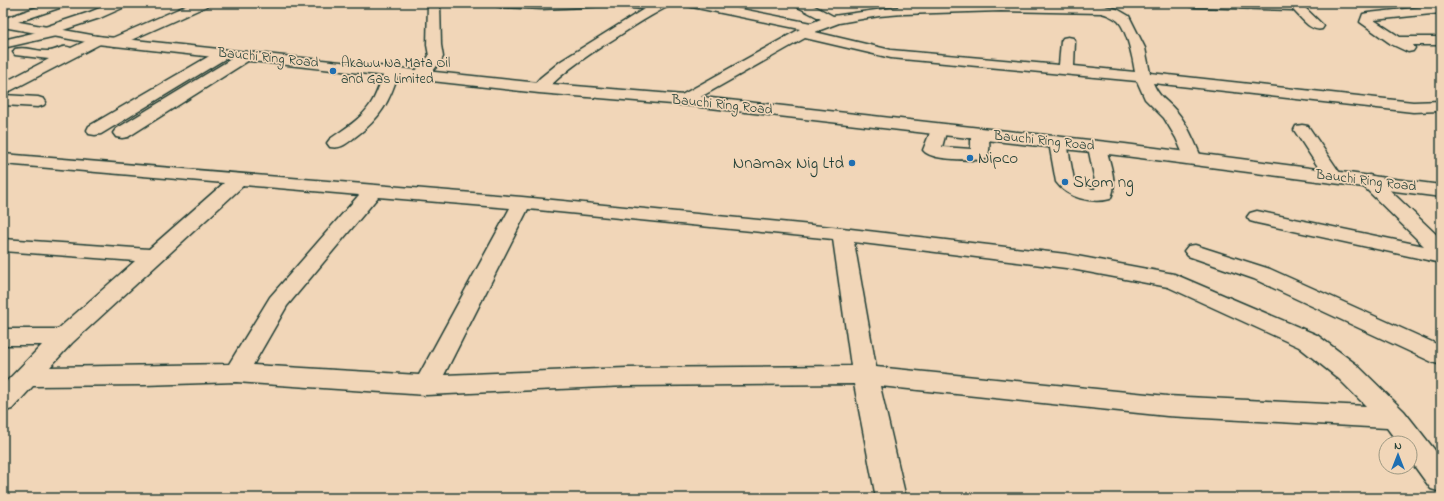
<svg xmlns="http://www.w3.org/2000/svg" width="1444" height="501" font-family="'Indie Flower',sans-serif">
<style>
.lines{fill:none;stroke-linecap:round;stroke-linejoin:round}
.minor-casing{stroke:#1f3d34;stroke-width:3}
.major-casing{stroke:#1f3d34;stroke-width:3}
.highway-casing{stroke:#1f3d34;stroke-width:3}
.minor{fill:#f1d6b8;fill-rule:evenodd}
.major{fill:#f1d6b8;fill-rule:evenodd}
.highway{fill:#f1d6b8;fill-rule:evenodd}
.poi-dot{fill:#1f6fb2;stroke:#f1d6b8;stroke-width:1.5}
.labels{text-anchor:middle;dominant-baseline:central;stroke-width:3.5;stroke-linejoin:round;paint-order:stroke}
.far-street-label{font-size:14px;fill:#1f3d34;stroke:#f1d6b8}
.far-poi-label{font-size:14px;fill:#1f3d34;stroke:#f1d6b8;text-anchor:start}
.poi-label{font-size:17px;fill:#1f3d34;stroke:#f1d6b8;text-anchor:start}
</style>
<rect width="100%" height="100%" fill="#f1d6b8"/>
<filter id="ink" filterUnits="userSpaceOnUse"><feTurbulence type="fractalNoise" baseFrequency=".025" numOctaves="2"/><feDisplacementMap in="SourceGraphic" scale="8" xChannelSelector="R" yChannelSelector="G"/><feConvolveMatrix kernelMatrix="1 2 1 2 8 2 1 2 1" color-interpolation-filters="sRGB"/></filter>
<g filter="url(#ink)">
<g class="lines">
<defs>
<g id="minor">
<polygon points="49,3 67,3 65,6 3,27 3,19"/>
<polygon points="112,3 129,3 127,6 100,18 57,32 56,36 3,48 3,40 37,32 39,29 90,12"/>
<polygon points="192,3 209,3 207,6 120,45 115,46 110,45 108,42 110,39"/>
<path d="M428,3H440L441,45L443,57C437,67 427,81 415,78L412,75L429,56L427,45Z"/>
<path d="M495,3H671L669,6C645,18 624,33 601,47C587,56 574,65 561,76C552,83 546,94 534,91L531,88L540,78L561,61L644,9L608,6L541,9L501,7L497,6Z"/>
<path d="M686,3H711L811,23L821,19L796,6L794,3H809L833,16L898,7L899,3H911V6L1001,3L1101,5L1117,9L1129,16L1145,48L1150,73L1413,102L1441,101V111L1413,112L1153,83C1160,99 1166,99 1177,112C1188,125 1195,143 1202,159L1199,163L1193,164L1187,163L1176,138L1164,118L1145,99L1137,81L891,58L805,38L690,103L684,105L678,103L676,100L678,97L800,29L692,7L688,6ZM1001,11L1101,13C1106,14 1113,17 1118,21C1127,30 1133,59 1135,72L1074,66L1075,41L1073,38L1068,37L1063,38L1061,41L1059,65L891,50L815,32L839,23L879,16L903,14Z"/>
<path d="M1188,3H1300L1324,26L1322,29C1310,32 1301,17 1293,10L1194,7L1190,6Z"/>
<polygon points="1441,5 1441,13 1374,20 1400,37 1441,37 1441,45 1413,45 1415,48 1413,51 1408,52 1391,44 1360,22 1363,14 1368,13"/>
<path d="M97,36L102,37L104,40L102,43L8,92L3,94V83L49,59L15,55L13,52L15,49C27,46 38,52 50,51C58,50 63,44 71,48Z"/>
<polygon points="223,50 228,51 230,54 228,57 101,134 95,135 89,134 87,130 89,126 218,51"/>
<polygon points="246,52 251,53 253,56 251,59 128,137 122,138 116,137 113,133 116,129 241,53"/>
<path d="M392,67L397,68L399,71C390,101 381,118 355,137C346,144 341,149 330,147L327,143L330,139C344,129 360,120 370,105C377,95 380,82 385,71L387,68Z"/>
<polygon points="3,95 38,97 44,99 46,102 44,105 38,107 3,105"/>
<path d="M939,124L945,125L947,129L942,147L971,149V134L974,130L980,129L986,130C990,137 991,152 986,159L980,160C966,159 931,161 923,150L933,125Z"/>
<polygon points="1302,125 1308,126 1342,176 1340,180 1333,182 1326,180 1324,176 1294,130 1296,126"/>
<path d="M1058,138L1064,139L1067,143L1074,180L1092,189H1095L1096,186L1088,147L1091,143L1097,142L1103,143L1106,147C1109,162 1119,185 1110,199C1092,204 1067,198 1056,182L1049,143L1052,139Z"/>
<path d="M3,154L522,197L842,228L1066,254L1174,274L1317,335L1357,365L1404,411L1441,458V492L1431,489L1410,460V443H1398L1387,428L1167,416L880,386L906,498H876L854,384L627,386L426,395L236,382L144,385L33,386L12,409L3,412V385L42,345H3V329H58L135,261L3,251V239L149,249L224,183L3,164ZM244,185L359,195L270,297L229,364L50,367L72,343ZM378,197L510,208L419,375L253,365L287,306ZM528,209L833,239L851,366L627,368L444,375ZM854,242L1066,268L1168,287L1299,347L1339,379L1366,406L1167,396L876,367Z"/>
<polygon points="1369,175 1376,177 1441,239 1441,263 1257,223 1250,221 1247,217 1250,213 1257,211 1424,246 1362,185 1360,181 1362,177"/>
<polygon points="1195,245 1270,269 1441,346 1441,365 1432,362 1254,279 1188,256 1184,251 1188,246"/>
</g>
<polygon id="major" points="3,19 97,36 539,83 684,95 1125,144 1441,185 1441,197 1125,156 684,105 539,93 97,44 3,27"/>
<polygon id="highway" points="3,20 12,21 14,24 12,27 3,28"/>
</defs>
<use href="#minor" class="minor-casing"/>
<use href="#major" class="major-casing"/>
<use href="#highway" class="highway-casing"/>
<use href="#minor" class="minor"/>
<use href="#major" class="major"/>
<use href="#highway" class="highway"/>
</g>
</g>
<g class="poi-dot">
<circle cx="333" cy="71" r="4"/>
<circle cx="970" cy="158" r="4"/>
<circle cx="852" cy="163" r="4"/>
<circle cx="1065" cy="182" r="4"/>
</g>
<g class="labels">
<g class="far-street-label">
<text transform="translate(268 58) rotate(6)">Bauchi Ring Road</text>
<text transform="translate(722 105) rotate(6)">Bauchi Ring Road</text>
<text transform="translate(1044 141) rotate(6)">Bauchi Ring Road</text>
<text transform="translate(1366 181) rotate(7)">Bauchi Ring Road</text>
</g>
<g class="far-poi-label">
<text x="341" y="63">Akawu Na Mata Oil<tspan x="341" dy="16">and Gas Limited</tspan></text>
</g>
<g class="poi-label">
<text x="978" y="158">Nipco</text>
<text x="844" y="163" text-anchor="end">Nnamax Nig Ltd</text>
<text x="1073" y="182">Skom ng</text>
</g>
</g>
<rect width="1444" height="501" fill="none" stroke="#f1d6b8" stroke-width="16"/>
<rect x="8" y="8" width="1428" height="485" fill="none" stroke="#1f3d34" stroke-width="1.5" filter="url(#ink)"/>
<g transform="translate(1398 455)"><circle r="19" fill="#f1d6b8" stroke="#9d9983"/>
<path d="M0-3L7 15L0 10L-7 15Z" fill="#1f6fb2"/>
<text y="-6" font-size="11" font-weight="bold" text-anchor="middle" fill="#1f3d34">N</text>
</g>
</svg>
